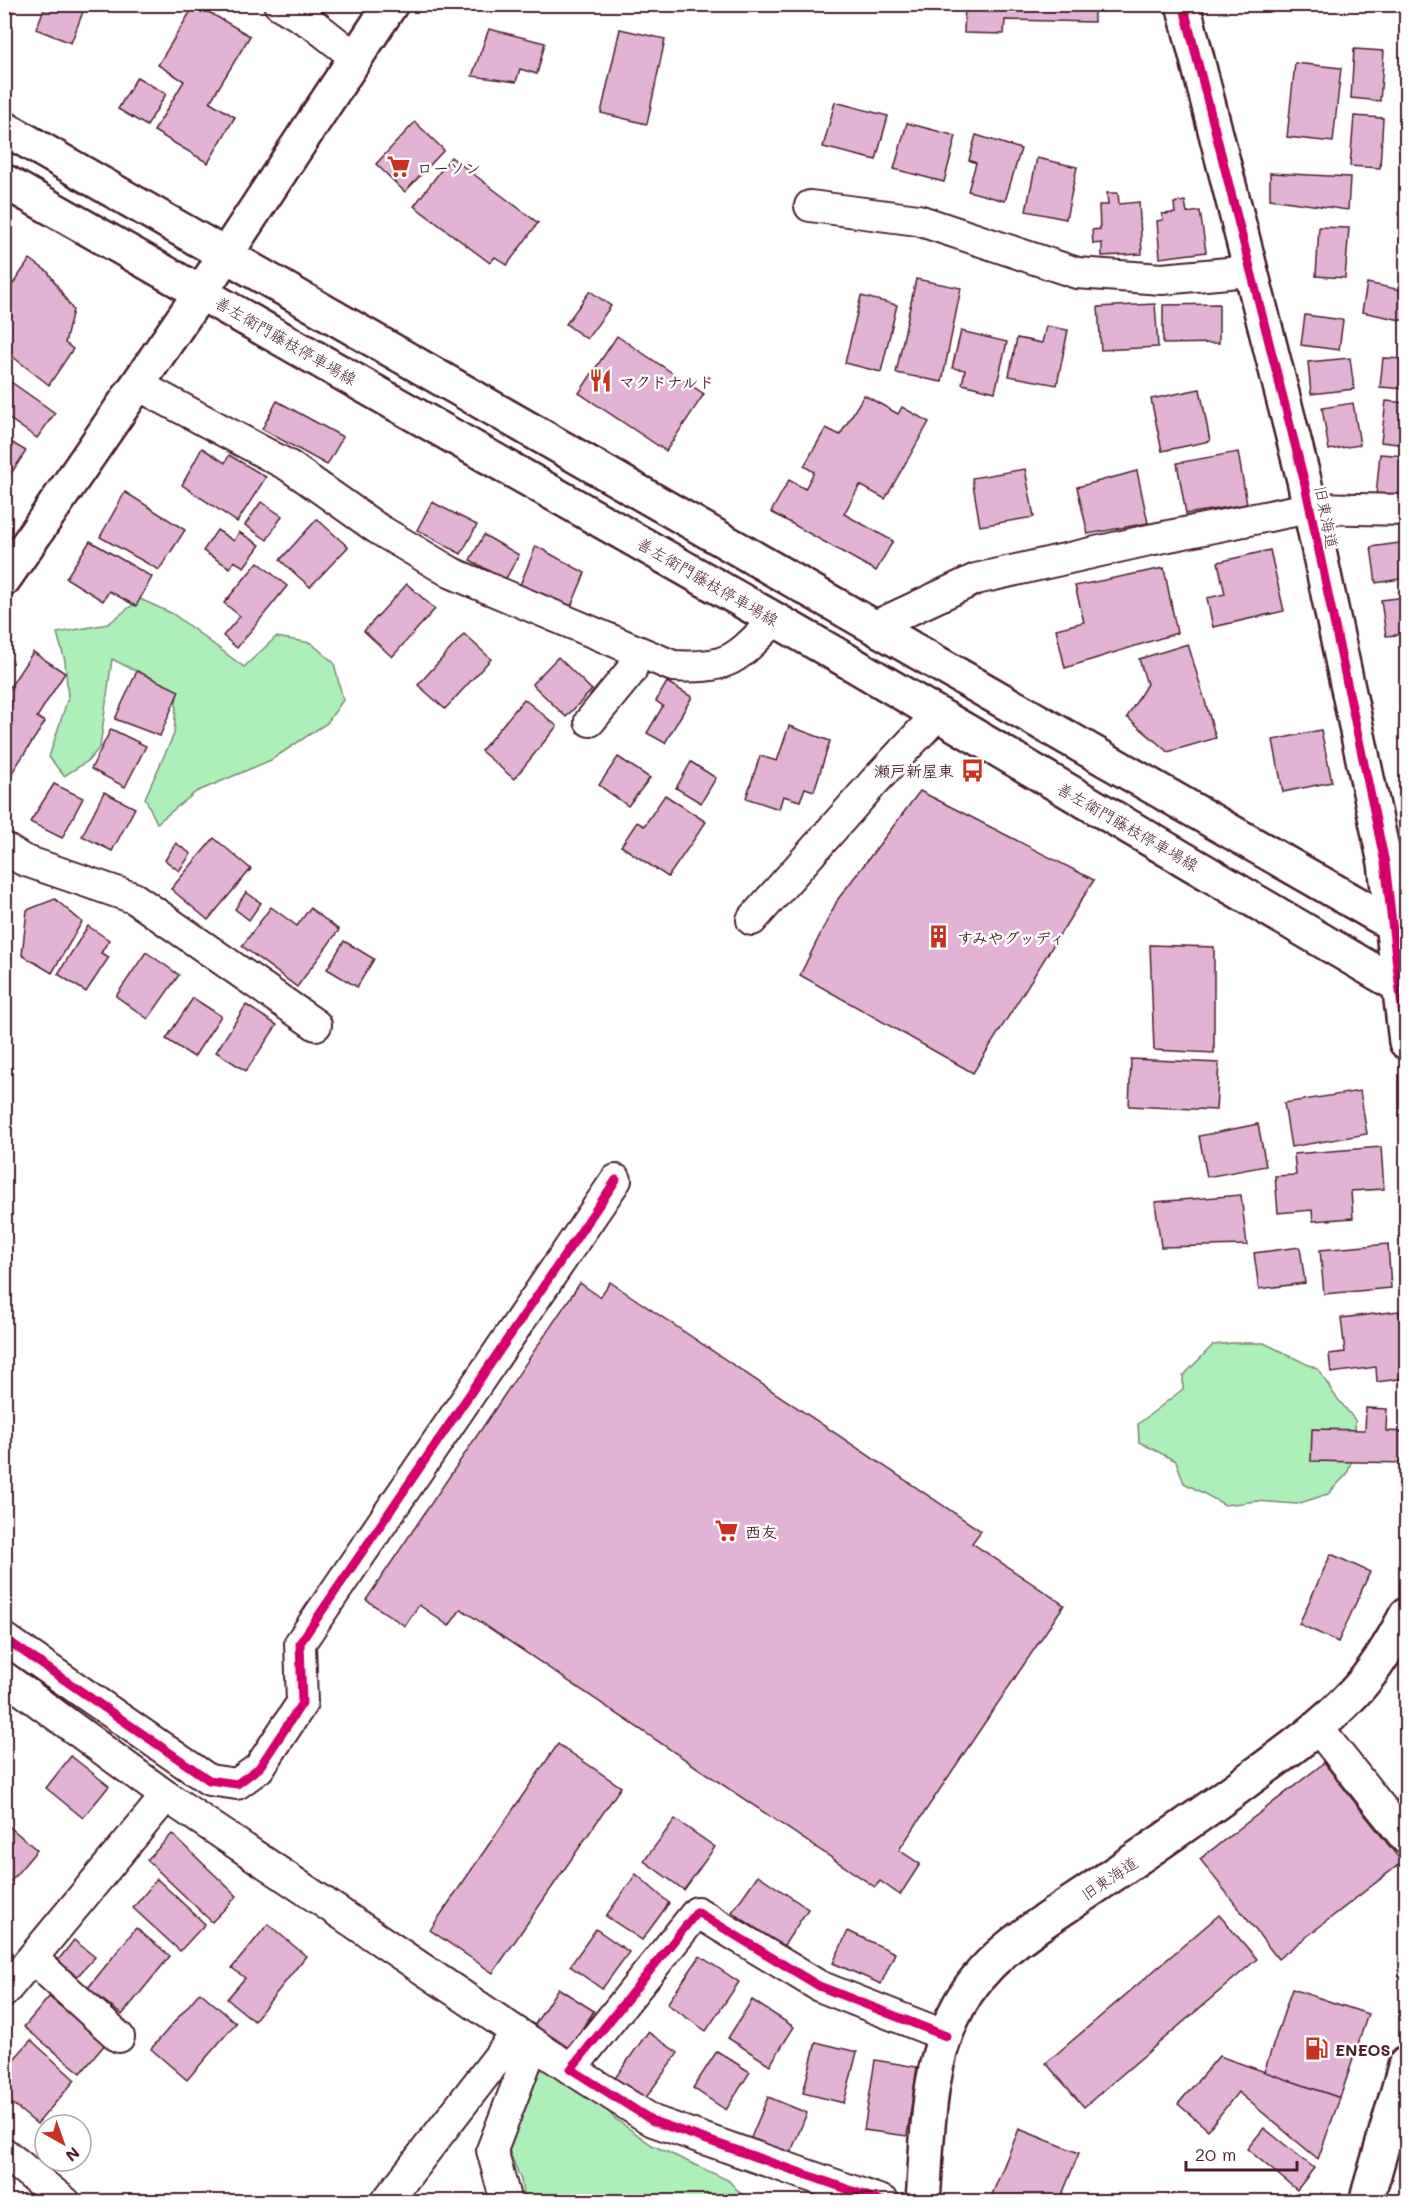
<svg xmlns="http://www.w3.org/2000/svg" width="1411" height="2206" font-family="Mali,'Klee One',sans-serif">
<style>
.green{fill:#acefb9;stroke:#7b8772;stroke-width:1.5}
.building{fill:#e2b3d5;stroke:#4a1f2b;stroke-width:1.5}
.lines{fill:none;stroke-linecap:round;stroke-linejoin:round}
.minor-casing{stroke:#4a1f2b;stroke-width:34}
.tertiary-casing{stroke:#4a1f2b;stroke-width:38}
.secondary-casing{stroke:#4a1f2b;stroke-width:38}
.minor{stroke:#fff;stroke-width:30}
.tertiary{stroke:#fff;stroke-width:33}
.secondary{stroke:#fff;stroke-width:33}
.cycleway-casing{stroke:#fff;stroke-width:13}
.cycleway{stroke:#d6006c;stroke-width:9}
.labels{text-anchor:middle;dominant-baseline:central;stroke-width:5;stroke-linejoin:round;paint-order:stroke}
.poi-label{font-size:16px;font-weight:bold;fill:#4a1f2b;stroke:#fff;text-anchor:start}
.street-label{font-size:16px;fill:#4a1f2b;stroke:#fff}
</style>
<rect width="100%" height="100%" fill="#fff"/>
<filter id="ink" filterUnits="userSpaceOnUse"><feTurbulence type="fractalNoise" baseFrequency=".0167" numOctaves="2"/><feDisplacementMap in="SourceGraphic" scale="12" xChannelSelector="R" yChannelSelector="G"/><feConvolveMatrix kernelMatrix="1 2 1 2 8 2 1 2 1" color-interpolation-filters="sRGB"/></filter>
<g filter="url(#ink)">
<g class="green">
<polygon points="140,599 173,614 244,667 276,637 311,643 334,663 343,700 327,723 271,760 196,792 157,823 145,798 174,734 177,692 112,659 100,747 88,761 64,776 49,757 68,698 65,661 57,633 108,624"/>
<polygon points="1233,1343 1264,1343 1319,1370 1333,1393 1355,1420 1356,1448 1347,1474 1328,1494 1297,1504 1257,1501 1225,1505 1184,1483 1176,1461 1139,1442 1138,1424 1183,1389 1183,1376 1213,1345"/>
<polygon points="546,2066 571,2069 614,2118 652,2145 728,2180 748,2201 524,2201 521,2180 504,2138 531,2075"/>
</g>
<g class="building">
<polygon points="4,4 17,4 4,25"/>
<polygon points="46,4 86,4 71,43 36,29"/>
<polygon points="195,4 250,36 210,102 235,117 208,163 154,131 184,81 158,65"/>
<polygon points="965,4 1094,4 1094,22 1005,20 1004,34 964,33"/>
<polygon points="489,29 545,43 537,74 520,69 516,82 472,76"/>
<polygon points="620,29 665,39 647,124 601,113"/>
<polygon points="1354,49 1384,51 1380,101 1351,98"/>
<polygon points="1295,63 1341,68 1333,142 1287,137"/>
<polygon points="137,77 166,94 147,126 118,109"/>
<polygon points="835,102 888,116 876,160 823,147"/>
<polygon points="1354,116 1383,118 1380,168 1350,166"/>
<polygon points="415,122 444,150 405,192 376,164"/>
<polygon points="907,123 956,136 944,182 894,169"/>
<polygon points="976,135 1021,149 1005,201 968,191 976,163 969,160"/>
<polygon points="451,157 538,223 507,265 495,257 490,263 414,206"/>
<polygon points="1037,158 1077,167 1066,219 1026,211"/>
<polygon points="1270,173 1350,177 1348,210 1270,199"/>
<polygon points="1107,193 1118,193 1119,204 1139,202 1142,254 1102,256 1102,243 1093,244 1092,230 1100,229 1099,205 1108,205"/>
<polygon points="1185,201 1187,213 1200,211 1206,252 1160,258 1157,221 1163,220 1162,214 1175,213 1174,203"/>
<polygon points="1319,227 1349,228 1345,278 1316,276"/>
<polygon points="30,259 48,272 73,310 65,343 73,349 49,385 4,350 4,297"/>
<polygon points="916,279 961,288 942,382 896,373"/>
<polygon points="1367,283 1406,291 1406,321 1362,312"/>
<polygon points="590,291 611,306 587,339 566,324"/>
<polygon points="861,296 897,305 881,372 845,363"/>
<polygon points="1155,304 1158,347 1101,350 1098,307"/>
<polygon points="1219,304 1219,343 1163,344 1163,305"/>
<polygon points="1305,315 1343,320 1339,350 1301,345"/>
<polygon points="1046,326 1068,330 1057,385 1009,376 1017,338 1042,343"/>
<polygon points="961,331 1007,342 995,392 962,384 965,370 952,368"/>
<polygon points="617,336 704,394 666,451 579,393"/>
<polygon points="1350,358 1354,389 1311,394 1308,362"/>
<polygon points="1383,358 1406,359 1406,389 1380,387"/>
<polygon points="4,377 55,413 37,438 4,415"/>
<polygon points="1200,389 1210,441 1162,451 1151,399"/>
<polygon points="864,395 898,414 902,407 929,422 885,499 860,485 844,514 893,541 876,571 771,512 789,480 805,489 814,472 804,466 826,428 840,435"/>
<polygon points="277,401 343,437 327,465 262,429"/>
<polygon points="1386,401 1406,403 1406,445 1381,442"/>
<polygon points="1353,403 1360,445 1329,450 1322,408"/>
<polygon points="4,438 26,451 4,484"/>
<polygon points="202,448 225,463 229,455 266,477 237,522 182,485"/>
<polygon points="1238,452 1247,504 1186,514 1177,463"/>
<polygon points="1380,454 1406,456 1406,499 1376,496"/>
<polygon points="1025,469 1034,517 980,526 972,478"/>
<polygon points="1137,471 1148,523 1088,534 1077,487"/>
<polygon points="125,492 185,530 159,570 100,537"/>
<polygon points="261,502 282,516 267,540 245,525"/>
<polygon points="432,502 477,525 461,554 417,530"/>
<polygon points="317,519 348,547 310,587 280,560"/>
<polygon points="217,530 234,541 239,532 260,545 244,567 234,561 230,568 203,551"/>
<polygon points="484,535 519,555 505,580 470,560"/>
<polygon points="90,541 152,577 136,606 109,591 103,601 66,578"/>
<polygon points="1406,542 1406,578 1376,583 1371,547"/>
<polygon points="536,546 585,573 570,609 520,585"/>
<polygon points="1270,550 1284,611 1213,627 1207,598 1225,594 1218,562"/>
<polygon points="258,562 287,586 237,648 223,636 240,616 224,603"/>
<polygon points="1164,568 1177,633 1065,668 1056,629 1084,622 1075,586"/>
<polygon points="407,584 435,609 392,657 364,631"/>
<polygon points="1406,597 1406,634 1386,636 1381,600"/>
<polygon points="464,634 491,659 445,709 418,685"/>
<polygon points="1188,644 1216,738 1168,752 1127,717 1147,684 1139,659"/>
<polygon points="33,652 65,673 37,717 45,722 4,785 4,696"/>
<polygon points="558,657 592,690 566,717 532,684"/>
<polygon points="137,671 179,691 160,736 115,719"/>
<polygon points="667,682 692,697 665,743 647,733 663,706 656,701"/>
<polygon points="524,699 557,726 514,779 481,751"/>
<polygon points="789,726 830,741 814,791 805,788 800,801 783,796 779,809 746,798 760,756 777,761"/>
<polygon points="111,729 146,746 125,787 91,769"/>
<polygon points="1321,730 1332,782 1283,792 1273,740"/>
<polygon points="618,757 650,778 628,806 599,785"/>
<polygon points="691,762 716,778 701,803 676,788"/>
<polygon points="54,784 83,798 62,838 30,822"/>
<polygon points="920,791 1094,880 973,1073 800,975 838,899"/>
<polygon points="104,792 135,808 112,851 82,836"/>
<polygon points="665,795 706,822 668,877 621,846 637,822 644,826"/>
<polygon points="214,838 251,869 208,920 171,889"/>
<polygon points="176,843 191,854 179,871 165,860"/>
<polygon points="246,892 261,903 249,920 235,909"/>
<polygon points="55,899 82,922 52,973 22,955 27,910"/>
<polygon points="271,907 297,926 310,908 339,930 297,987 242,946"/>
<polygon points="88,926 109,940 101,953 109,957 86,992 58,974"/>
<polygon points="344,941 374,959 357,987 327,969"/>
<polygon points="1150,945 1214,947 1214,1053 1154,1050"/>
<polygon points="146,952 179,975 148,1019 116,996"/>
<polygon points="193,998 221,1016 194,1057 166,1039"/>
<polygon points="246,1005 277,1025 246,1071 216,1052"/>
<polygon points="1131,1059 1219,1063 1216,1110 1129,1106"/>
<polygon points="1360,1091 1367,1134 1291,1147 1284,1103"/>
<polygon points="1258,1124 1266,1166 1207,1177 1199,1136"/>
<polygon points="1381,1147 1384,1189 1351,1191 1353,1218 1313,1221 1312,1210 1278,1213 1275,1176 1296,1175 1294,1154"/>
<polygon points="1241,1195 1247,1245 1161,1247 1155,1202"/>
<polygon points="1388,1244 1391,1288 1324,1294 1320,1250"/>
<polygon points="1300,1247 1305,1283 1259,1289 1254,1253"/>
<polygon points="610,1282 981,1531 972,1543 1064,1605 899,1850 920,1864 900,1895 880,1881 875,1887 461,1609 449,1626 419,1605 405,1626 366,1600 580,1283 600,1297"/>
<polygon points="1399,1311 1403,1346 1406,1345 1406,1378 1377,1382 1376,1367 1331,1373 1329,1354 1345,1352 1341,1318"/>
<polygon points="1366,1408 1387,1409 1386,1431 1406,1432 1406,1463 1311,1461 1312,1429 1365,1430"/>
<polygon points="1331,1554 1370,1572 1338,1642 1299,1624"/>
<polygon points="558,1744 621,1787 493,1973 430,1930"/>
<polygon points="71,1756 109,1786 83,1818 46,1788"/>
<polygon points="1324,1763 1402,1862 1278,1959 1200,1859"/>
<polygon points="1406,1774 1406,1807 1396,1803"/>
<polygon points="675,1819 715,1847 684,1890 644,1861"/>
<polygon points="5,1823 37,1850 4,1889 4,1824"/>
<polygon points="172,1834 237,1896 212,1922 147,1860"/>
<polygon points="636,1874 669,1903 642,1940 606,1916"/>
<polygon points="758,1875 808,1909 783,1947 732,1912"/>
<polygon points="157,1879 205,1924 180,1951 133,1908"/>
<polygon points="1219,1915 1257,1959 1084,2107 1046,2063"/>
<polygon points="268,1924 306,1956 254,2021 227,1999 245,1978 232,1968"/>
<polygon points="136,1928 170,1956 122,2015 88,1988"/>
<polygon points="596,1929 629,1952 602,1989 570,1966"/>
<polygon points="848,1931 895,1953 881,1984 833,1963"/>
<polygon points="74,1940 95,1957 73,1981 55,1964"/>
<polygon points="700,1956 739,1982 706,2031 667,2004"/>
<polygon points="558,1988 594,2011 567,2051 532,2029"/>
<polygon points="1292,1989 1368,2014 1340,2098 1264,2072"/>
<polygon points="200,1992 236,2023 187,2080 151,2049"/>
<polygon points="49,1997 106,2043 81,2073 24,2027"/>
<polygon points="752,2000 794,2027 770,2065 728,2038"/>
<polygon points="648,2032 678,2053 645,2099 615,2078"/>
<polygon points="31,2040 75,2080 37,2124 4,2097 4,2070"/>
<polygon points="816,2042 857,2052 844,2103 803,2093"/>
<polygon points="717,2051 750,2072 726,2110 693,2088"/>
<polygon points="1219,2056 1340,2098 1318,2159 1238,2092 1208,2130 1178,2104"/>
<polygon points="875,2060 917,2067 907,2136 864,2130"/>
<polygon points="768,2097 807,2113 786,2164 747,2147"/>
<polygon points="1264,2128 1314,2168 1297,2190 1247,2149"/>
<polygon points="1019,2129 1079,2153 1059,2202 989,2202"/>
</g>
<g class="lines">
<defs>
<g id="minor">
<polyline points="279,4 313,24 355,57"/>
<polyline points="810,206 918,220 1077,273 1162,279 1250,271"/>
<path d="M138,385L289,466L378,529L452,573L673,666C731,669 735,659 775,620"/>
<polyline points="873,627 976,579 1149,540 1309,508 1406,510"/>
<polyline points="590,721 631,671 637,651"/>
<polyline points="4,848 23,860 134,898 316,1025"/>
<polyline points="752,920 874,782 938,714"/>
<polyline points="4,1638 209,1780 237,1784 259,1768 302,1703 300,1643 616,1180"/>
<polyline points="4,1677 166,1796 571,2069"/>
<polyline points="1317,1727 1406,1839"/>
<polyline points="33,1959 119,2037"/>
<polyline points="4,1992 166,1796"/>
<polyline points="4,2153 65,2202"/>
<polyline points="386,2202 517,2033"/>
<polyline points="506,2202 492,2150 533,2044"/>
<polyline points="884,2202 653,2121 571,2069 697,1912 819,1986 946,2036"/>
</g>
<g id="tertiary">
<polyline points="1183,4 1304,480 1385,863 1406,1042"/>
<polyline points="4,579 201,292 391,4"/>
<path d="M923,2202C928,2136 926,2066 958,2007C987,1952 1043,1923 1092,1889C1145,1853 1197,1818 1248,1780C1285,1753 1322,1727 1353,1694C1375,1671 1392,1642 1406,1615"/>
</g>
<g id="secondary">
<polyline points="4,128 1406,932"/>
<polyline points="4,181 839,656 1406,990"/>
<polyline points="1366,2202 1406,2063"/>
</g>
</defs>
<use href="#minor" class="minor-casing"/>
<use href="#tertiary" class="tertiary-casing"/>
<use href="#secondary" class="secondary-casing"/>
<use href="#minor" class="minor"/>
<use href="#tertiary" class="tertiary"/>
<use href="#secondary" class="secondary"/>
<defs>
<g id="cycleway">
<polyline points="1183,4 1304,480 1385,863 1406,1042"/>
<polyline points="4,1638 209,1780 237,1784 259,1768 302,1703 300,1643 616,1180"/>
<polyline points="884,2202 653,2121 571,2069 697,1912 819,1986 946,2036"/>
</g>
</defs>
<use href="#cycleway" class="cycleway-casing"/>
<use href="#cycleway" class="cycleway"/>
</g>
</g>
<defs>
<symbol id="supermarket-bare" viewBox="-9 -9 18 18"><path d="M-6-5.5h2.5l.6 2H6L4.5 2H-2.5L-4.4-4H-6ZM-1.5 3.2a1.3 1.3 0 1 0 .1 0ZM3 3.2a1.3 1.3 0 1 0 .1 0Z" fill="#c8321e" stroke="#fff" stroke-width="2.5" paint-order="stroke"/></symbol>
<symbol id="restaurant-bare" viewBox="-9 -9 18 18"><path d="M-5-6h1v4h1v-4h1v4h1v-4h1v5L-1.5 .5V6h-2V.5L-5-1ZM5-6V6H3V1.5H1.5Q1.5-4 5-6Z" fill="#c8321e" stroke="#fff" stroke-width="2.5" paint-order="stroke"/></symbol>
<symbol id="bus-bare" viewBox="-9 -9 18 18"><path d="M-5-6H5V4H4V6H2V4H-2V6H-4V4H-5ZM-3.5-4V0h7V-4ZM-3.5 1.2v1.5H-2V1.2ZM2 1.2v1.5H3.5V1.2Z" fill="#c8321e" stroke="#fff" stroke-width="2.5" paint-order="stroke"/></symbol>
<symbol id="building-bare" viewBox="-9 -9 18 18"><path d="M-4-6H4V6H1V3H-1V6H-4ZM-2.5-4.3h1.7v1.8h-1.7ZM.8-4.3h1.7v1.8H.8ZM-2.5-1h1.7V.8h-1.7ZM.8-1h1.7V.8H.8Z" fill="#c8321e" stroke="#fff" stroke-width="2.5" paint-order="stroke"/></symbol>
<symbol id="fuel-bare" viewBox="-9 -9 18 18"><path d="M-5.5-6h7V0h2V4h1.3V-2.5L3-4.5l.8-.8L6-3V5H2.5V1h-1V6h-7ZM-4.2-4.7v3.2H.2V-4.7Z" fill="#c8321e" stroke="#fff" stroke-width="2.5" paint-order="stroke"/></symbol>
</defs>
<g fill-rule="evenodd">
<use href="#supermarket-bare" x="382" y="150" width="33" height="33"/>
<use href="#restaurant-bare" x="584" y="364" width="33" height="33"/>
<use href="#bus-bare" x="956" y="754" width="33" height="33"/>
<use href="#building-bare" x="922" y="920" width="33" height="33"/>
<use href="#supermarket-bare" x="710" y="1514" width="33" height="33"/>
<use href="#fuel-bare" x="1300" y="2032" width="33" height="33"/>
</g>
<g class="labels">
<g class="poi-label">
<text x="417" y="167">ローソン</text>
<text x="619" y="381">マクドナルド</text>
<text x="954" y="770" text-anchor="end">瀬戸新屋東</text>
<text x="957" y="937">すみやグッディ</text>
<text x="745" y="1531">西友</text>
<text x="1335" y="2049">ENEOS</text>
</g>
<g class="street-label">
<text transform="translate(286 340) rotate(30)">善左衛門藤枝停車場線</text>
<text transform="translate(1327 517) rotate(79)">旧東海道</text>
<text transform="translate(708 581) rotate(30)">善左衛門藤枝停車場線</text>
<text transform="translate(1128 826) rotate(30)">善左衛門藤枝停車場線</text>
<text transform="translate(1109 1878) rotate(-34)">旧東海道</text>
</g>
</g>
<rect width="1411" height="2206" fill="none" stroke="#fff" stroke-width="24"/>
<rect x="12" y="12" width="1387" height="2182" fill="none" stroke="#4a1f2b" stroke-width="2" filter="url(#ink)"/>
<g transform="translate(63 2143) rotate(140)"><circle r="28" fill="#ffffff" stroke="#b7a5aa" stroke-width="1.5"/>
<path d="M0-4.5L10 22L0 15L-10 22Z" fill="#c8321e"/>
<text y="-9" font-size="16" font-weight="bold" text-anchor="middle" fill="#4a1f2b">N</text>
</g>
<path d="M1186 2161v9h111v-9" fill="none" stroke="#4a1f2b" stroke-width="3"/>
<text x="1195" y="2161" font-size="18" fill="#4a1f2b" stroke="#ffffff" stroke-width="4.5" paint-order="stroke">20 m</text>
</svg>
